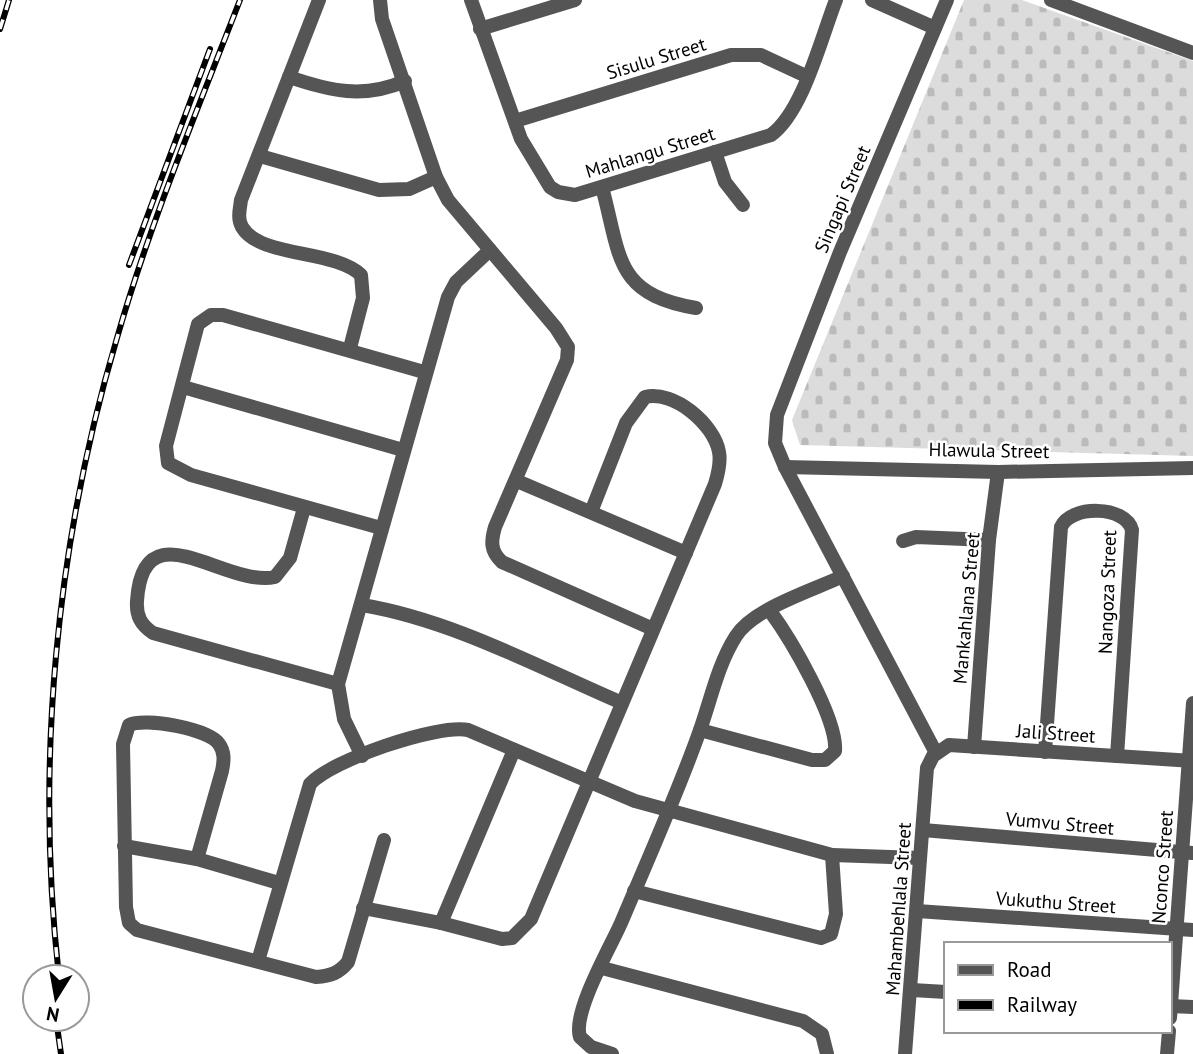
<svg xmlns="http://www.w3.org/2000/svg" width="1193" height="1054" font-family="'PT Sans',sans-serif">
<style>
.cemetery{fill:url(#cemetery-stones)}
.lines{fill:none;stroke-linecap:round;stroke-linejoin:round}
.minor{stroke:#555;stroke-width:14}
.rail-casing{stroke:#000;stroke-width:6}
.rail{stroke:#fff;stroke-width:3.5;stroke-dasharray:10;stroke-linecap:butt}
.labels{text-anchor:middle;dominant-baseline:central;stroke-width:5;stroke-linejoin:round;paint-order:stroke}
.street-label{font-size:19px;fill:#000;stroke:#fff}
</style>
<defs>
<pattern id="cemetery-stones" width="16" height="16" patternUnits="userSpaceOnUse" patternTransform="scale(1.75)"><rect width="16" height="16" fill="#dcdcdc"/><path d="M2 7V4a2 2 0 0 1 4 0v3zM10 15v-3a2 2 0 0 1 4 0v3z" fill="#bbb"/></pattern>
</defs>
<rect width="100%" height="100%" fill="#fff"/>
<polygon class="cemetery" points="964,0 1022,0 1193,61 1193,456 800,445 792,420"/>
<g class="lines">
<g class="minor">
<path d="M319,0L241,200C240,209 237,218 242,227C260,258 334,249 361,275L363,298L350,348"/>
<path d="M380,0L382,19L436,177L448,200L556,328L568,347L567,360L495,527C491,541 490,551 502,562L653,629"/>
<path d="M471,0L521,139L550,187L558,192L575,195L771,135C803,112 821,38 836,0"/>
<polyline points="872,0 935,28"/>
<polyline points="1051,0 1193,53"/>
<polyline points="480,29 575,0"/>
<path d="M289,77C330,91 364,99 405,81"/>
<polyline points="515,121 731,55 761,55 806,76"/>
<polyline points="715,152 725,182 743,205"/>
<polyline points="260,156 379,190 409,189 436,177"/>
<path d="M602,187C621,257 614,294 696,308"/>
<polyline points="183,387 403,450"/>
<polyline points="785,467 998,472 1193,468"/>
<polyline points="517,481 686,553"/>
<path d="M304,508L290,558L275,577C225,588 143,506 137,601C136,616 141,625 153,633L338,684"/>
<polyline points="381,528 191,475 168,463 166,446 198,324 211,315 223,315 424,372"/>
<polyline points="903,541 916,537 989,540"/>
<path d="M362,605C452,620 538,667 622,703"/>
<path d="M700,730L812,760H825L835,751C838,719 790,638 770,611"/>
<polyline points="974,747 989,540 998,472"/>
<path d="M1045,752L1061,527C1070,505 1126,505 1132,530L1117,756"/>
<polyline points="936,753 785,467 775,443 777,415 840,252 947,0"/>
<polyline points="362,756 344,719 338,684 448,297 456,282 490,250"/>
<polyline points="923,830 1192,853"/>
<polyline points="124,846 197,859 279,883"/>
<polyline points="832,855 920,858"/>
<path d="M197,859L222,771C224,761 225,752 219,744C209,729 145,717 129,725L123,744L126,907L129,923L137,930L316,977C331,976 339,973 348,962L384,840"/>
<path d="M363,908L441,923L502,939L512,938L531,919L715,484C718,474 721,462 719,452C714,424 674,390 645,397L626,423L591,512"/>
<polyline points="917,911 1193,930"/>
<polyline points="441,923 514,750"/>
<path d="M258,961L310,784C332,760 436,724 468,730L635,801L832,855L836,914L831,934L821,938L634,891"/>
<polyline points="602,968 803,1021 822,1034 827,1054"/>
<polyline points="912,990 946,992"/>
<polyline points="1170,1006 1193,1007"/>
<polyline points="1170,1018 1193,703"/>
<path d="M612,1054L591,1047L580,1037C572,1013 610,948 621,923C648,859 677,795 700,730C711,699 718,664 736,636C754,608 814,590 843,576"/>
<polyline points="905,1054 927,768 933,756 949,745 1193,761"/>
<polyline points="1167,1054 1169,1031"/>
</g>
<defs>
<g id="rail">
<polyline points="0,29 9,0"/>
<polyline points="129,265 210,49"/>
<path d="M59,977C35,764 56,543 117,338C150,223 197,111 240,0"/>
<polyline points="56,1019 61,1054"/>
</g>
</defs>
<use href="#rail" class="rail-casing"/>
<use href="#rail" class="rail"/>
</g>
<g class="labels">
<g class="street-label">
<text transform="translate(656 58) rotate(-17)">Sisulu Street</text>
<text transform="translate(650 152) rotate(-17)">Mahlangu Street</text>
<text transform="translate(842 199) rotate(-67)">Singapi Street</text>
<text transform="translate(989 450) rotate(1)">Hlawula Street</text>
<text transform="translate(1107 592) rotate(-88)">Nangoza Street</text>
<text transform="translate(966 608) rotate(-85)">Mankahlana Street</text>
<text transform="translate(1056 733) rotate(4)">Jali Street</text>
<text transform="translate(1060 823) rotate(5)">Vumvu Street</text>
<text transform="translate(1162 867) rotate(-86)">Nconco Street</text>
<text transform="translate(1056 902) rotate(4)">Vukuthu Street</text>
<text transform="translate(898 909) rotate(-86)">Mahambehlala Street</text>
</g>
</g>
<rect x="944" y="942" width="228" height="91" fill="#ffffff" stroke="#999999" stroke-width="2"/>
<rect x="958" y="965" width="35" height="10" fill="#555555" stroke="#999999" stroke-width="2"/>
<text x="1007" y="977" font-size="21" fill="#000000">Road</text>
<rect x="958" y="1000" width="35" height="10" fill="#000000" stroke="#999999" stroke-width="2"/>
<text x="1007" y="1012" font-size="21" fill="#000000">Railway</text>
<g transform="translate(56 998) rotate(191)"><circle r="33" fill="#ffffff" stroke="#999999" stroke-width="2"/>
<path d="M0-5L12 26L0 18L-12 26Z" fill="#000000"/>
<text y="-10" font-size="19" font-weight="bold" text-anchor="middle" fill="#000000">N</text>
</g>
</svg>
